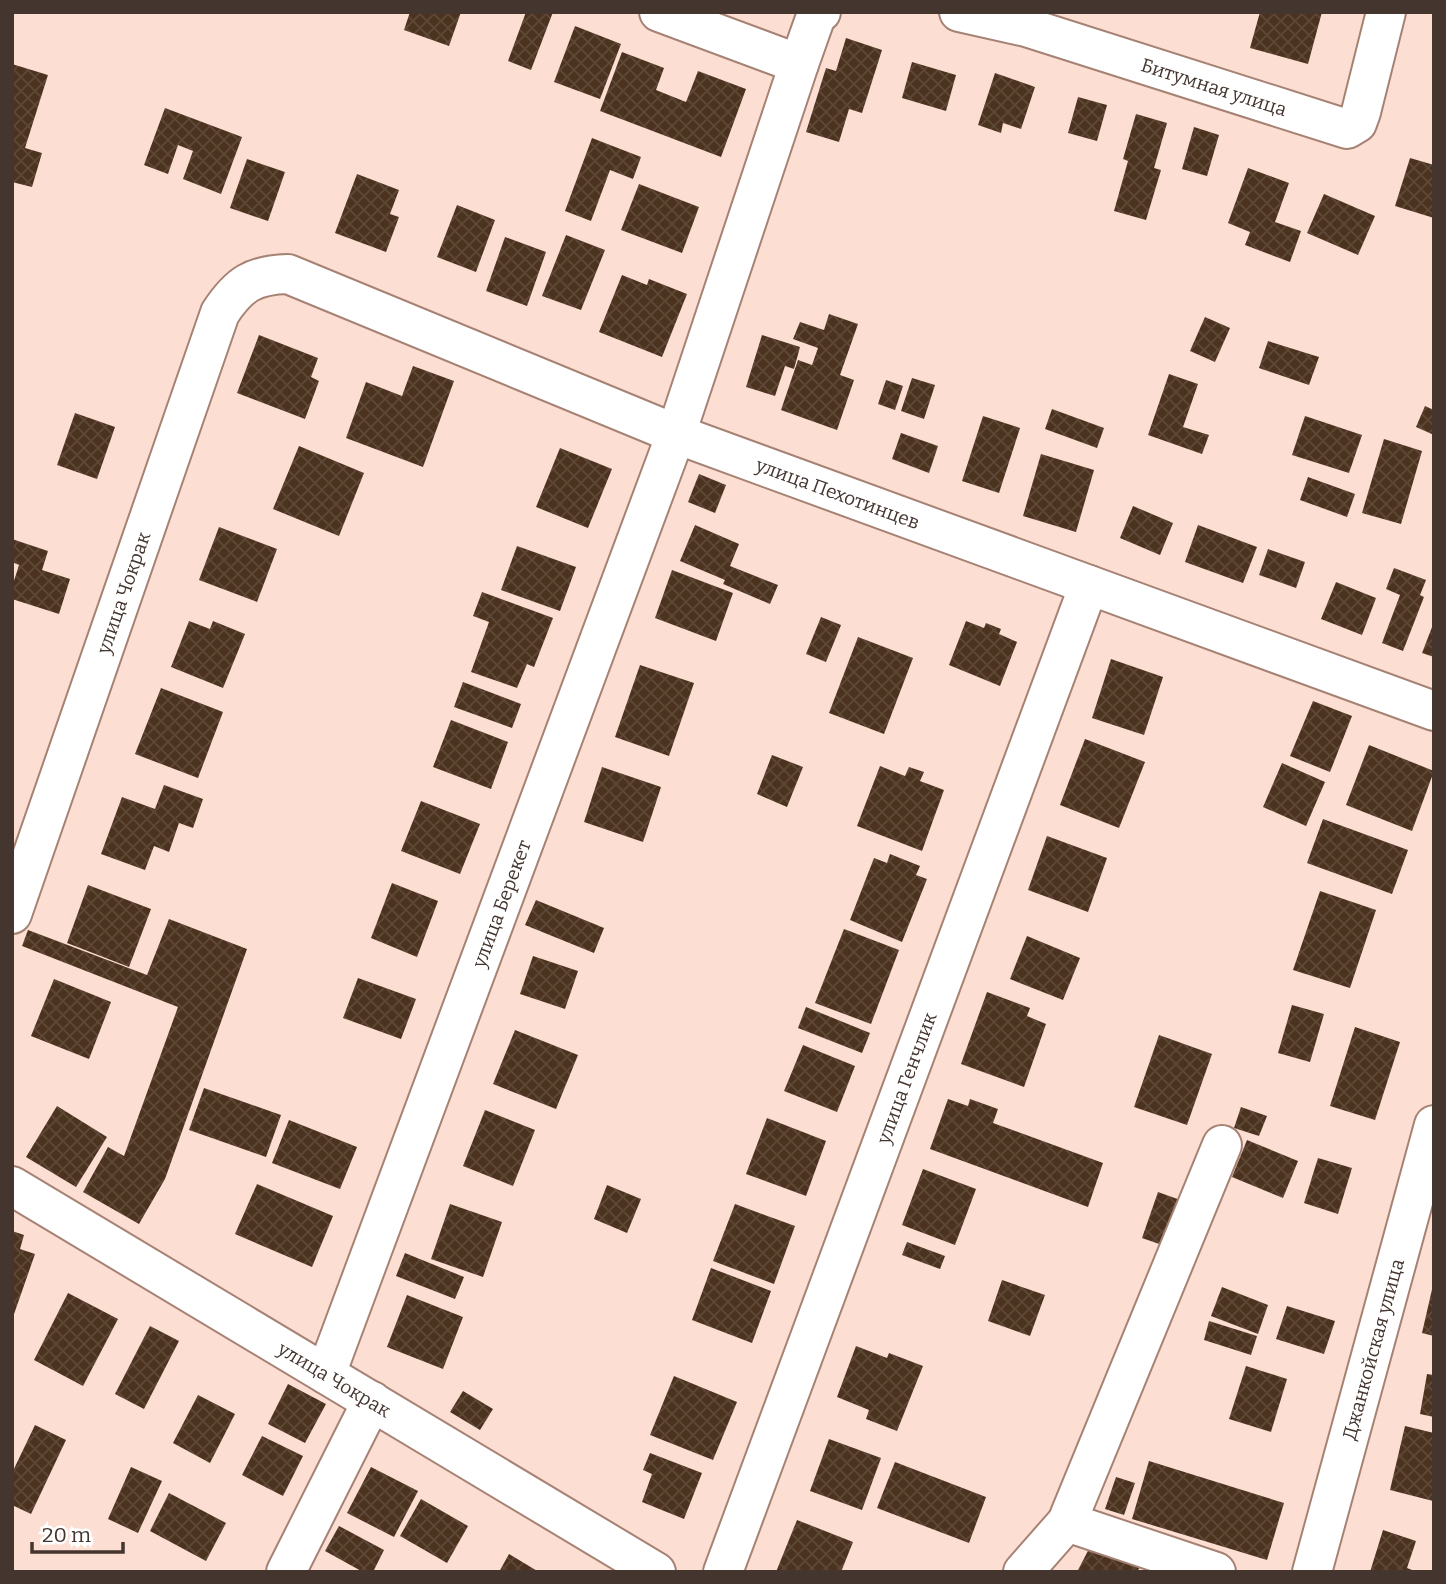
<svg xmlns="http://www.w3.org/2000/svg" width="1446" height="1584" font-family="Bitter,serif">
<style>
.building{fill:url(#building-cross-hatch)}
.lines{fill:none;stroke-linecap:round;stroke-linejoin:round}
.minor-casing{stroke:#a58274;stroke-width:42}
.minor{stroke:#fff;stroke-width:38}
.labels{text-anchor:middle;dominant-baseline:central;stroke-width:7;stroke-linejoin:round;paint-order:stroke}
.street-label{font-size:19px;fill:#44352f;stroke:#fff}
</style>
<defs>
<pattern id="building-cross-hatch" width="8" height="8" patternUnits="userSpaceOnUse" patternTransform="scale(1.75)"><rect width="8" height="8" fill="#4c331f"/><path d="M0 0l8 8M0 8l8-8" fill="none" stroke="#5e4837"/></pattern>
</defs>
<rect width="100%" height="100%" fill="#fdded2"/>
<g class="building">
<polygon points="410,12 461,12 449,46 404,30"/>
<polygon points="526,12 553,12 531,70 508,61"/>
<polygon points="1260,12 1322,12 1308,64 1250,48"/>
<polygon points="575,26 621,44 600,99 554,82"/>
<polygon points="846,38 882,50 862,113 849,109 839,142 806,132 826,68 836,71"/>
<polygon points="622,52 664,68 656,90 686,102 698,71 746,89 721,157 600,111"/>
<polygon points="912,62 956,75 946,111 902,98"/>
<polygon points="12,64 48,75 25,148 42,153 32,187 12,182"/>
<polygon points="995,73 1035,87 1021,129 1003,123 1001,133 978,125"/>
<polygon points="1078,97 1107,105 1097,141 1068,133"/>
<polygon points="165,108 242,137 221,194 183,179 193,151 178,145 168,174 144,165"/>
<polygon points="1136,114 1167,123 1154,168 1161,170 1146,220 1114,211 1128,161 1123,159"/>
<polygon points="1194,127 1219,135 1207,176 1182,169"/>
<polygon points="592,138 641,157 633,179 610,170 591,221 565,211"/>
<polygon points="1410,158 1434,165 1434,218 1395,206"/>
<polygon points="247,159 285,172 268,221 230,208"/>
<polygon points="1248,168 1289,183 1275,222 1301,231 1290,262 1245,245 1250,232 1228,223"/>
<polygon points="357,174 399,190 390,214 399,217 386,252 335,233"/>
<polygon points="639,184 699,207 682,253 621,230"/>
<polygon points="1324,194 1375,216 1358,255 1307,233"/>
<polygon points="457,205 495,220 476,272 437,257"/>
<polygon points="566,235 605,250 581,310 542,296"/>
<polygon points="505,237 546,252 527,306 486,291"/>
<polygon points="622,275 647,285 649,279 687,294 662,357 599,332"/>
<polygon points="829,314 858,324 840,375 854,380 837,430 781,410 798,360 812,365 818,348 793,339 800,322 824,330"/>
<polygon points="1205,317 1230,328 1215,362 1190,351"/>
<polygon points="259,335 318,358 311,377 319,381 305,419 237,393"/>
<polygon points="762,335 800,347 794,369 785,366 775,396 746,387"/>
<polygon points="1268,341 1319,357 1309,385 1259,368"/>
<polygon points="413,366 454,381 423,467 346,438 366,382 402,396"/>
<polygon points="1169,374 1198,384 1183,427 1209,435 1202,454 1148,435"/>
<polygon points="912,378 935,385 924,419 901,411"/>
<polygon points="886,380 903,386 895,410 878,404"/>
<polygon points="1425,406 1434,410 1434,435 1416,427"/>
<polygon points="1052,409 1104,428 1097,448 1045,429"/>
<polygon points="75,413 115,427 97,479 57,465"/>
<polygon points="983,416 1020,428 999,493 962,481"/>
<polygon points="1305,416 1362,435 1349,473 1292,455"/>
<polygon points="901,433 938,446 929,473 892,459"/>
<polygon points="1384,439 1422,451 1401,524 1362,513"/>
<polygon points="299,446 364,473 339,536 273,509"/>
<polygon points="560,448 612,469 588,528 536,507"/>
<polygon points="1041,454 1094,470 1076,532 1023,516"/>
<polygon points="699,474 726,485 715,513 688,502"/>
<polygon points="1308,477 1355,494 1347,517 1300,500"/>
<polygon points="1133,506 1173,523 1160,555 1120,538"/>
<polygon points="695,525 739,544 730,566 778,585 770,604 723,584 725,580 680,561"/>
<polygon points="1198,525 1257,547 1243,583 1185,562"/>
<polygon points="219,527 277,549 257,602 199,580"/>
<polygon points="12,539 48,551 42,570 70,579 59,614 12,599 12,587 19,565 12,562"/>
<polygon points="517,546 576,567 560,611 501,590"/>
<polygon points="1268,549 1305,562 1296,588 1259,575"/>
<polygon points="1394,568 1426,580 1420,595 1424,597 1403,651 1382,643 1400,595 1386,589"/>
<polygon points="672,570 733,593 716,641 655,618"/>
<polygon points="1336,582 1376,598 1362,635 1321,619"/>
<polygon points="482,592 553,618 534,667 527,664 517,688 471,672 489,622 473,616"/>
<polygon points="821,617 841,625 826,662 806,654"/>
<polygon points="189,621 210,629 213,621 245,634 223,688 171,667"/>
<polygon points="966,621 984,628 986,623 1001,629 999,634 1017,642 1000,686 949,665"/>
<polygon points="1434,622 1434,657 1422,653"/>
<polygon points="858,637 913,658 884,734 829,713"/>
<polygon points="1111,659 1163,677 1144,735 1092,718"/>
<polygon points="640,665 694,683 669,756 615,737"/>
<polygon points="463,682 521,704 512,728 454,707"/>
<polygon points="161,688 223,712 198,778 135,754"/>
<polygon points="1313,701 1352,716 1330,772 1290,756"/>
<polygon points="451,720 508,742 491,789 433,767"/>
<polygon points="1085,739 1145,762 1119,828 1060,805"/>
<polygon points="1369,745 1434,771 1412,831 1346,805"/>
<polygon points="772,755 803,767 787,807 757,794"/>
<polygon points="1282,763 1325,782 1306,826 1263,807"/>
<polygon points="880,766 905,776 909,767 924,772 920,781 944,790 922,851 857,826"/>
<polygon points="602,767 661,787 643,842 584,822"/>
<polygon points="164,785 203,799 193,828 179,823 169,852 154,846 145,870 101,854 122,797 155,809"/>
<polygon points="421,801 480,824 460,874 401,851"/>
<polygon points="1323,819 1408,850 1392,894 1307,863"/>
<polygon points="1047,836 1107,858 1088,912 1028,890"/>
<polygon points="890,854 920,866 916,875 927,879 902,942 850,920 874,858 887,863"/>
<polygon points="392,883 438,901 417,957 371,938"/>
<polygon points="88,885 151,909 129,967 67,943"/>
<polygon points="1320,891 1376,910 1350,988 1293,970"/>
<polygon points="536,900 604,928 594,953 525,925"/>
<polygon points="169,919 247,949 165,1179 139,1224 83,1192 108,1147 124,1156 178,1007 22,946 28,930 147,975"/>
<polygon points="844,929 899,950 871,1024 815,1003"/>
<polygon points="1027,936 1080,958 1063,1000 1010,979"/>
<polygon points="533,956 578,971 565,1009 520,994"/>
<polygon points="358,978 416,999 401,1039 343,1018"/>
<polygon points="54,979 111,1002 89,1059 31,1036"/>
<polygon points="987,992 1030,1008 1027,1016 1046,1024 1024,1087 961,1064"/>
<polygon points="1292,1005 1324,1014 1310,1062 1278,1053"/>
<polygon points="806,1007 870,1033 862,1053 798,1028"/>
<polygon points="1355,1027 1400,1042 1375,1120 1330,1106"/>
<polygon points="515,1030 578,1055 556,1109 493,1084"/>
<polygon points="1159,1035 1212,1054 1187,1125 1134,1107"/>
<polygon points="803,1045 855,1066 837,1112 784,1091"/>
<polygon points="204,1088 281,1115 266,1157 189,1130"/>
<polygon points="948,1099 968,1106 970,1099 998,1109 993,1123 1103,1163 1088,1207 930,1149"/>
<polygon points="57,1106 107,1137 76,1187 26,1157"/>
<polygon points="1241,1107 1267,1116 1259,1136 1234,1128"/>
<polygon points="485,1110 535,1130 513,1186 463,1166"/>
<polygon points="767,1118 826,1141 806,1196 746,1174"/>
<polygon points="289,1120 357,1147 340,1189 272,1163"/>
<polygon points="1247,1140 1298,1161 1283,1198 1232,1177"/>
<polygon points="1318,1158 1352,1168 1338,1214 1304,1203"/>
<polygon points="923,1169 976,1189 955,1245 902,1225"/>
<polygon points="257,1184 333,1216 312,1267 235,1234"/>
<polygon points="607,1185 641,1199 627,1233 594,1219"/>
<polygon points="1158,1192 1183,1201 1168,1247 1142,1238"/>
<polygon points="450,1204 502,1222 483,1277 431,1259"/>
<polygon points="735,1204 795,1226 774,1284 713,1261"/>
<polygon points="12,1231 24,1235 20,1249 35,1254 13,1317"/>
<polygon points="907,1242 945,1256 940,1269 902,1255"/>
<polygon points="405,1253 464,1277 455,1299 396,1276"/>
<polygon points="711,1268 771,1291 752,1343 692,1320"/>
<polygon points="1002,1280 1045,1295 1030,1336 988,1321"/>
<polygon points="1433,1285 1434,1285 1434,1336 1422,1333"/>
<polygon points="1222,1287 1268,1305 1258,1334 1211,1316"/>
<polygon points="68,1293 118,1319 83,1386 34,1360"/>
<polygon points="407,1295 463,1317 443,1369 387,1347"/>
<polygon points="1287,1306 1335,1321 1324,1354 1276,1339"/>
<polygon points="1209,1321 1257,1336 1251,1355 1204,1340"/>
<polygon points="150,1326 179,1341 144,1409 115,1394"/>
<polygon points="856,1346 887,1358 889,1353 923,1366 897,1431 866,1419 869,1410 837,1397"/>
<polygon points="1246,1366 1287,1379 1271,1432 1229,1419"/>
<polygon points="1427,1374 1434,1375 1434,1417 1420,1414"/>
<polygon points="674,1376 737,1402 713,1460 650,1435"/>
<polygon points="288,1384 326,1404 305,1443 268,1424"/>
<polygon points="463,1391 493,1409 480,1430 450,1412"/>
<polygon points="198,1395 235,1414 210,1463 173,1443"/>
<polygon points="35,1425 66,1440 31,1514 12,1505 12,1473"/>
<polygon points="1405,1426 1434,1433 1433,1501 1390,1490"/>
<polygon points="262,1436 303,1456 283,1496 242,1475"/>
<polygon points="829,1439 881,1458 862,1510 810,1491"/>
<polygon points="650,1453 702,1473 684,1519 642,1502 652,1474 643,1470"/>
<polygon points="1149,1461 1284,1503 1267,1560 1132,1519"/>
<polygon points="895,1462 986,1497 969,1543 877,1508"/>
<polygon points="131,1467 162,1481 138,1533 108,1519"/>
<polygon points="371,1467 418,1491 394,1537 347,1513"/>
<polygon points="1116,1477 1135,1483 1124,1515 1105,1509"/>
<polygon points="169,1493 226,1523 206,1561 150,1531"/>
<polygon points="421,1499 468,1526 447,1563 400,1536"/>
<polygon points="797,1520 853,1542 841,1572 776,1572"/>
<polygon points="339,1526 384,1550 373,1572 363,1572 325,1551"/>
<polygon points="1383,1530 1416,1541 1407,1568 1417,1572 1370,1572"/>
<polygon points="1092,1543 1140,1567 1137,1572 1077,1572"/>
<polygon points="509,1554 539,1572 499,1572"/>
</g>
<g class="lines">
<defs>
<g id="minor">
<polyline points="659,12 799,64"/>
<path id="s1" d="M959,12L1026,27L1347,129L1357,123L1361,112L1386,12"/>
<path id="s2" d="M12,914L220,313C239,284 253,275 288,274L676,434L1434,711"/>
<path id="s3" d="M12,1186L656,1572"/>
<path id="s4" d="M326,1374L676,434L799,64L816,16L821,12"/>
<polyline points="1067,1522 1216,1572"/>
<polyline points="286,1572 372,1401"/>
<path id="s5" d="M723,1572L1089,585"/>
<polyline points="1023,1572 1067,1522 1222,1145"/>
<path id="s6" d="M1312,1572L1434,1125"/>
</g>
</defs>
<use href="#minor" class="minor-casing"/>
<use href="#minor" class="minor"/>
</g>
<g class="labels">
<g class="street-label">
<text stroke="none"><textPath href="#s1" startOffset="266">Битумная улица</textPath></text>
<text stroke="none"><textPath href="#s2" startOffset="1311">улица Пехотинцев</textPath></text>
<text stroke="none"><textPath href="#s2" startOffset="340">улица Чокрак</textPath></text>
<text stroke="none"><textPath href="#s4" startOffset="502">улица Берекет</textPath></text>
<text stroke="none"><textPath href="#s5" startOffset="527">улица Генчлик</textPath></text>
<text stroke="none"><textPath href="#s6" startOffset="231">Джанкойская улица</textPath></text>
<text stroke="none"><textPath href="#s3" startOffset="376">улица Чокрак</textPath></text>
</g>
</g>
<rect width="1446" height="1584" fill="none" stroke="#44352f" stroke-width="28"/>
<path d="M32 1542v10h91v-10" fill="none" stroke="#44352f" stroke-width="3.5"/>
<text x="42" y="1542" font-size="21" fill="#44352f" stroke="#ffffff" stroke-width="5" paint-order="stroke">20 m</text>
</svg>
